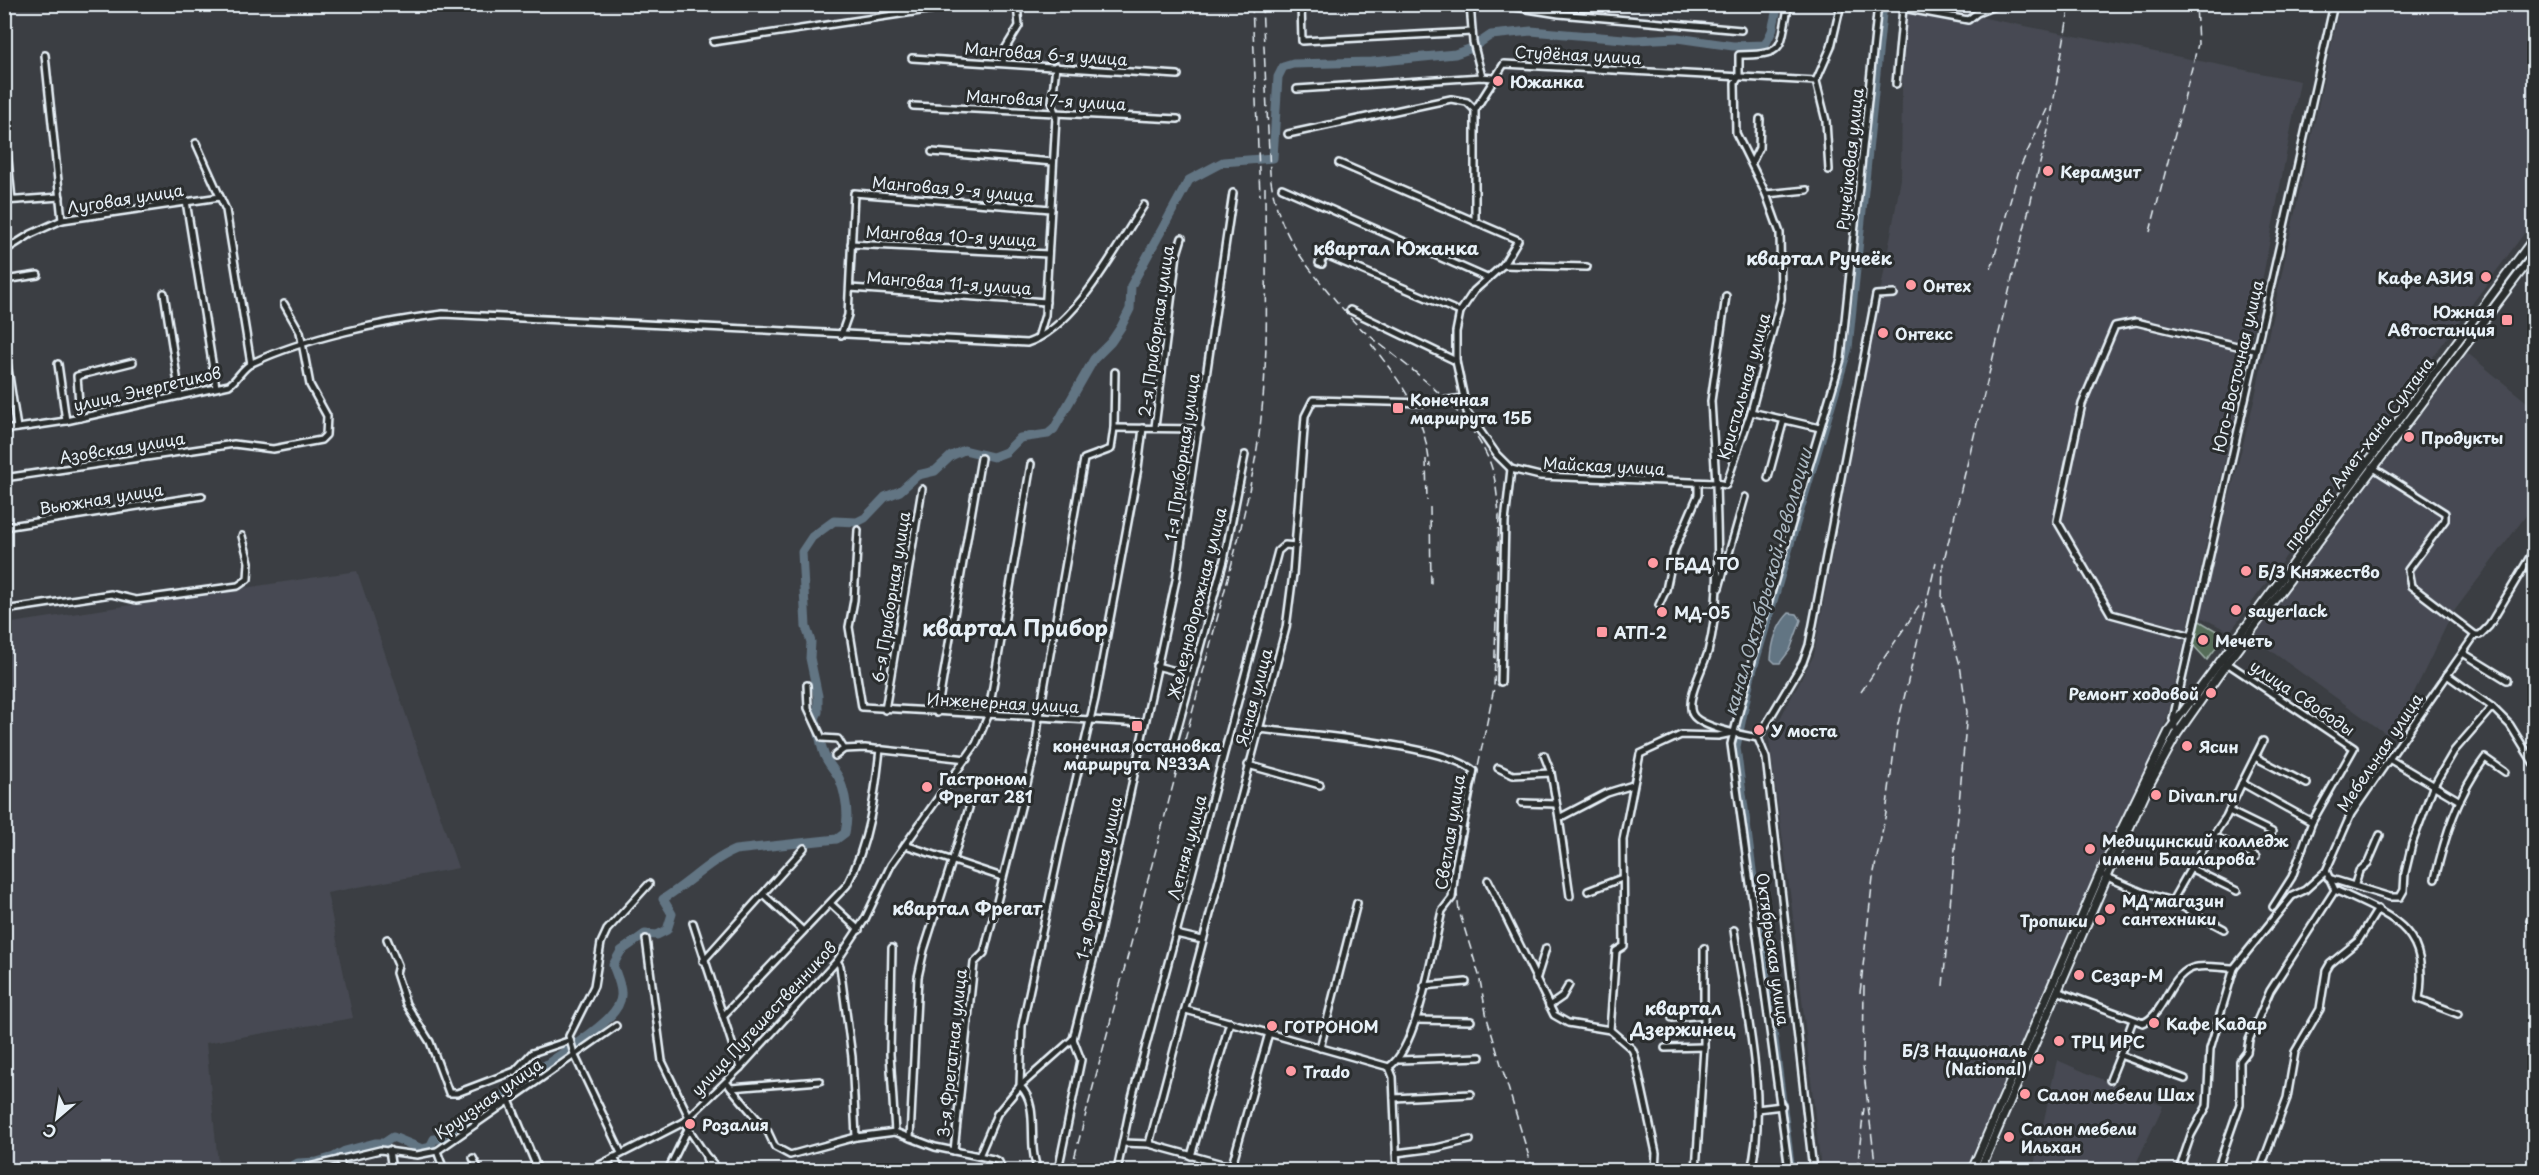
<svg xmlns="http://www.w3.org/2000/svg" width="2539" height="1175" font-family="'Playpen Sans',sans-serif">
<style>
.built{fill:#474a52}
.green{fill:#556c58;stroke:#9eaea8;stroke-width:1.5}
.water{fill:#627483;stroke:#98a6b2;stroke-width:1.5}
.lines{fill:none;stroke-linecap:round;stroke-linejoin:round}
.canal{stroke:#627483;stroke-width:5}
.river{stroke:#627483;stroke-width:9}
.minor-casing{stroke:#e8f1f8;stroke-width:10}
.major-casing{stroke:#e8f1f8;stroke-width:11}
.minor{stroke:#2a2d2e;stroke-width:5}
.major{stroke:#2a2d2e;stroke-width:7}
.rail{stroke:#e8f1f8;stroke-width:1.5;stroke-dasharray:9 4.5;stroke-linecap:butt}
.poi-dot{fill:#ff9aa2;stroke:#2a2d2e;stroke-width:2}
.labels{text-anchor:middle;dominant-baseline:central;stroke-width:6;stroke-linejoin:round;paint-order:stroke}
.street-label{font-size:16px;fill:#e8f1f8;stroke:#2a2d2e}
.poi-label{font-size:16px;font-weight:bold;fill:#e8f1f8;stroke:#2a2d2e;text-anchor:start}
.neighbourhood-label{font-size:18px;font-weight:bold;fill:#e8f1f8;stroke:#2a2d2e}
.water-label{font-size:18px;font-style:italic;fill:#acb9c3;stroke:#2a2d2e}
.district-label{font-size:22px;font-weight:bold;fill:#e8f1f8;stroke:#2a2d2e}
</style>
<rect width="100%" height="100%" fill="#3b3e43"/>
<filter id="ink" filterUnits="userSpaceOnUse"><feTurbulence type="fractalNoise" baseFrequency=".0167" numOctaves="2"/><feDisplacementMap in="SourceGraphic" scale="12" xChannelSelector="R" yChannelSelector="G"/><feConvolveMatrix kernelMatrix="1 2 1 2 8 2 1 2 1" color-interpolation-filters="sRGB"/></filter>
<g filter="url(#ink)">
<g class="built">
<polygon points="1903,5 1920,5 2300,81 2247,361 2167,719 1969,1170 1821,1170 1791,900 1769,739 1814,655 1901,179"/>
<polygon points="2340,5 2534,5 2534,220 2230,632 2199,616 2254,401"/>
<polygon points="2465,351 2534,408 2534,505 2452,614 2392,738 2253,638"/>
<polygon points="357,571 458,868 327,893 353,1018 206,1043 218,1163 165,1170 5,1170 5,624"/>
<polygon points="2057,1060 2163,1106 2133,1170 2033,1170"/>
</g>
<polygon class="green" points="2198,620 2225,636 2207,660 2192,644"/>
<path class="water" d="M1789,613L1797,614L1801,620L1790,650L1780,663H1775L1771,659C1772,642 1777,625 1789,613Z"/>
<g class="lines">
<polyline class="canal" points="1793,1170 1738,747 1752,679 1850,348 1885,4"/>
<g class="river">
<path d="M575,1045C589,1034 623,1013 621,993C621,984 616,974 613,965L621,951L645,934L657,935L667,930L672,914L663,899C688,884 709,861 735,850L837,839L845,833C849,815 846,795 839,778C835,770 827,763 824,754C820,743 819,730 815,718L818,712V696L810,658L811,642L806,627L802,552L812,537L834,521L857,522L865,518L885,497L900,491L918,475L935,471L951,456L964,450L993,457L1006,452L1020,438L1048,434L1054,429L1094,359L1111,342L1121,327L1130,309L1131,286L1189,180L1223,162L1273,158L1278,77L1283,67L1293,64L1372,62L1455,54L1472,48L1491,35L1531,31L1635,40L1677,38L1733,46L1765,45L1772,31L1778,4"/>
<polyline points="268,1170 287,1169 298,1163 317,1162 334,1157 345,1151 375,1143 384,1143 393,1137 422,1149 430,1147 434,1139 448,1139 472,1116 566,1051"/>
</g>
<defs>
<g id="minor">
<polyline points="1301,4 1302,41 1472,32"/>
<polyline points="1470,4 1473,42 1482,77"/>
<polyline points="1496,4 1559,14 1741,30"/>
<polyline points="713,42 967,4"/>
<polyline points="45,55 62,220"/>
<polyline points="912,58 1178,75"/>
<polyline points="1003,63 1005,49 1019,26 1017,4"/>
<polyline points="1896,84 1903,8 1968,20 1977,13 1999,4"/>
<polyline points="1297,89 1482,77 1493,78"/>
<polyline points="913,106 1178,119"/>
<polyline points="4,120 12,200"/>
<polyline points="1288,134 1451,99 1467,102 1475,110"/>
<polyline points="196,143 226,210 251,364"/>
<polyline points="932,152 1053,162"/>
<polyline points="1752,162 1759,148 1760,119"/>
<path d="M1339,163L1518,240L1503,265L1474,291L1460,312L1456,332V361L1467,412L1497,455L1511,469L1540,476L1716,483C1717,539 1722,597 1708,652C1704,666 1686,699 1692,713C1697,727 1743,735 1758,738"/>
<polyline points="1829,170 1826,121 1816,81 1831,47 1841,4"/>
<polyline points="1282,188 1487,278"/>
<polyline points="1766,194 1807,190"/>
<polyline points="4,201 60,197"/>
<polyline points="186,201 216,387"/>
<polyline points="4,221 7,220"/>
<polyline points="1475,222 1475,110 1504,64 1816,81"/>
<polyline points="851,244 1048,254"/>
<polyline points="4,251 31,234 62,220 220,197"/>
<polyline points="1322,264 1319,263 1326,255 1460,312"/>
<polyline points="1503,265 1587,267"/>
<polyline points="4,280 38,275"/>
<polyline points="850,288 1046,302"/>
<polyline points="164,293 180,396"/>
<path d="M1726,296L1711,401L1716,483L1726,485L1751,412L1781,299L1780,233L1766,194L1736,133L1735,83L1739,76V55C1788,55 1779,47 1789,4"/>
<polyline points="1350,310 1456,361"/>
<polyline points="841,335 848,315 854,193 1051,209"/>
<polyline points="1038,338 1045,315 1056,117 1052,102 1056,66"/>
<polyline points="4,343 17,428"/>
<polyline points="58,364 66,421"/>
<polyline points="1751,412 1820,428"/>
<polyline points="80,418 77,376 133,362"/>
<polyline points="1155,427 1177,254 1182,238"/>
<polyline points="1114,428 1200,429"/>
<path d="M4,430L66,421L229,385C238,379 242,368 252,363C305,338 384,321 443,314L1027,343C1077,326 1116,247 1144,205"/>
<polyline points="2372,467 2445,513 2445,520 2408,570 2411,586 2475,635"/>
<polyline points="4,478 234,444 273,449 321,440 326,435 327,416 310,385 300,332 284,304"/>
<polyline points="1768,478 1784,419"/>
<polyline points="4,527 202,496"/>
<polyline points="858,530 854,600 849,627 862,707 1143,723"/>
<polyline points="1719,588 1745,497"/>
<polyline points="1659,605 1666,590 1674,551 1698,495 1698,483"/>
<polyline points="4,610 111,594 136,600 238,586 248,579 249,562 242,536"/>
<polyline points="2192,636 2111,614 2057,521 2082,404 2115,326 2136,322 2254,350"/>
<polyline points="2463,653 2507,680"/>
<polyline points="1156,666 1192,675"/>
<polyline points="2447,675 2492,707 2510,725 2534,764"/>
<polyline points="1501,682 1505,522 1511,469"/>
<polyline points="807,685 808,708 822,738 838,739 844,749"/>
<polyline points="885,710 922,489"/>
<polyline points="937,713 981,458"/>
<path d="M1258,729C1303,734 1443,744 1474,771L1455,869L1452,898L1442,911C1433,947 1418,1048 1389,1067"/>
<polyline points="2177,734 2173,719 2334,4"/>
<polyline points="1544,755 1551,773 1559,818"/>
<polyline points="835,756 844,749 865,748 967,759"/>
<polyline points="1170,756 1224,560 1245,455"/>
<polyline points="2255,757 2263,741"/>
<polyline points="2389,759 2460,801"/>
<polyline points="1248,765 1320,785"/>
<polyline points="1498,768 1513,775 1551,773"/>
<polyline points="2242,783 2255,757 2307,784"/>
<polyline points="1522,803 1556,804"/>
<polyline points="2229,811 2272,832"/>
<polyline points="2214,836 2256,857"/>
<polyline points="905,845 1002,877"/>
<polyline points="2190,868 2237,891"/>
<polyline points="2100,874 2144,893 2172,901 2192,866 2226,817 2242,783 2312,822 2354,748 2224,661"/>
<polyline points="2328,878 2390,897 2400,897 2404,890 2405,873 2412,844 2433,787 2454,751 2492,707"/>
<path d="M2435,879C2445,835 2458,794 2485,758L2505,772"/>
<polyline points="1488,880 1554,1015 1568,1023 1610,1030"/>
<polyline points="2355,884 2359,871 2368,863 2380,835"/>
<path d="M2335,890C2391,916 2431,927 2419,999L2458,1014"/>
<polyline points="1588,891 1622,878"/>
<polyline points="763,894 803,931"/>
<polyline points="1570,896 1559,818 1607,793 1633,785"/>
<polyline points="2172,901 2224,929"/>
<polyline points="831,904 859,930"/>
<polyline points="2273,907 2292,877 2312,822"/>
<polyline points="2534,910 2530,920 2534,924"/>
<polyline points="693,923 740,1068"/>
<path d="M1734,930C1744,1001 1769,1101 1751,1170"/>
<polyline points="1176,934 1202,940"/>
<polyline points="387,939 398,965 396,973 406,1004 430,1042 449,1093 457,1093 515,1071 532,1053 568,1041"/>
<polyline points="646,939 662,1061 689,1117"/>
<polyline points="892,948 890,1054 895,1132"/>
<polyline points="703,961 804,848"/>
<polyline points="837,961 840,966 852,1057 856,1137"/>
<polyline points="1536,980 1546,948"/>
<polyline points="1424,986 1466,982"/>
<path d="M2057,991L2143,1023C2166,1014 2169,971 2197,967C2208,965 2222,968 2234,968L2292,896L2305,890L2326,871L2351,814L2475,635H2480L2489,626L2534,550"/>
<polyline points="1549,1006 1562,997 1569,985"/>
<polyline points="1186,1010 1389,1067 1393,1077 1397,1170"/>
<path d="M723,1016L847,885C869,843 875,796 880,749"/>
<polyline points="1672,1018 1704,1015"/>
<polyline points="1416,1020 1471,1021"/>
<polyline points="2133,1020 2120,1055 2185,1079"/>
<polyline points="1073,1039 1099,937 1176,580 1233,193"/>
<polyline points="1320,1048 1357,903"/>
<polyline points="1665,1048 1704,1047"/>
<polyline points="1399,1060 1480,1057"/>
<polyline points="2110,1080 2120,1055"/>
<polyline points="726,1082 768,1132 775,1147 790,1155 856,1137 895,1132 935,1147 993,1159 999,1162 1002,1170"/>
<polyline points="731,1088 820,1081"/>
<polyline points="1394,1098 1471,1094"/>
<polyline points="509,1100 538,1170"/>
<polyline points="1757,1109 1782,1106"/>
<polyline points="684,1122 706,1156 719,1170"/>
<polyline points="910,1138 918,977 924,950 969,808"/>
<polyline points="1123,1143 1149,1144 1222,1164 1232,1165 1269,1033"/>
<polyline points="1149,1144 1286,628 1293,574 1305,416 1313,400 1425,403 1464,398"/>
<polyline points="389,1150 392,1170"/>
<polyline points="437,1151 444,1170"/>
<polyline points="954,1151 974,963 984,953 1035,752 1039,717 1084,459 1111,449 1114,428 1115,372"/>
<polyline points="621,1153 574,1054 569,1036 594,986 601,943 607,930 649,884"/>
<polyline points="1396,1153 1436,1148 1470,1140"/>
<polyline points="979,1156 997,1114 1020,1086 1073,1039"/>
<polyline points="1191,1156 1230,1022"/>
<polyline points="614,1157 620,1170"/>
<polyline points="473,1158 479,1170"/>
<polyline points="706,1158 710,1170"/>
<polyline points="340,1159 342,1170"/>
<polyline points="296,1170 380,1150 417,1155 437,1151 616,1026"/>
<polyline points="590,1170 684,1122 740,1068 837,961 865,919 891,865 976,744 988,716 1031,464"/>
<polyline points="672,1170 670,1166 688,1129"/>
<path d="M1038,1170C1026,1143 1041,1106 1020,1086L1022,1026L1061,844L1095,699L1138,468L1143,428"/>
<polyline points="1058,1170 1081,1060 1073,1039"/>
<polyline points="1117,1170 1132,1098 1278,551 1285,545 1296,546"/>
<polyline points="1655,1170 1656,1153 1635,1056 1632,1049 1610,1030 1616,951 1624,946 1623,840 1640,754 1681,735 1718,736 1732,733"/>
<polyline points="1696,1170 1704,1047 1704,948"/>
<polyline points="1789,1170 1731,744 1758,637 1841,359 1878,4"/>
<polyline points="1813,1170 1766,758 1758,738 1803,662 1809,645 1876,295 1894,294"/>
<polyline points="2179,1170 2191,1135 2207,1106 2210,1049 2234,968"/>
<polyline points="2217,1170 2240,1104 2240,1061 2247,1052 2249,1040 2270,991 2335,890 2326,871"/>
<polyline points="2260,1170 2287,1098 2295,1052 2320,1009 2326,971 2330,964 2358,941 2378,909"/>
</g>
<g id="major">
<polyline points="1972,1170 2100,874 2170,729 2534,238"/>
<polyline points="1980,1170 2110,870 2148,787 2177,734 2227,663 2534,254"/>
</g>
</defs>
<use href="#minor" class="minor-casing"/>
<use href="#major" class="major-casing"/>
<use href="#minor" class="minor"/>
<use href="#major" class="major"/>
<g class="rail">
<polyline points="1252,4 1260,196"/>
<path d="M1262,4L1270,173C1276,227 1298,256 1332,296C1344,310 1355,325 1370,336C1414,372 1465,406 1489,460C1496,477 1497,496 1499,514L1494,688L1458,864L1457,894L1459,911L1479,975L1487,1018L1533,1170"/>
<polyline points="2150,232 2198,44 2196,4"/>
<polyline points="1991,269 2019,170 2047,109"/>
<path d="M1371,344C1404,386 1424,413 1430,467"/>
<polyline points="1426,459 1427,501"/>
<polyline points="1430,507 1431,588"/>
<polyline points="1861,692 1922,602"/>
<polyline points="1864,986 1863,1066 1876,1170"/>
<polyline points="1943,986 1967,712 1960,665 1942,601 1943,564 2050,122 2070,4"/>
<polyline points="1860,993 1873,877 1886,813 1897,728 1936,562"/>
<path d="M1071,1170L1238,540C1247,500 1257,459 1261,418C1270,342 1265,264 1265,187"/>
<polyline points="1857,1170 1864,1108"/>
</g>
</g>
</g>
<g class="poi-dot">
<circle cx="1498" cy="81" r="6"/>
<circle cx="2048" cy="171" r="6"/>
<circle cx="2486" cy="277" r="6"/>
<circle cx="1911" cy="285" r="6"/>
<rect x="2501" y="314" width="12" height="12" rx="3"/>
<circle cx="1883" cy="333" r="6"/>
<rect x="1392" y="402" width="12" height="12" rx="3"/>
<circle cx="2409" cy="437" r="6"/>
<circle cx="1653" cy="563" r="6"/>
<circle cx="2246" cy="571" r="6"/>
<circle cx="2236" cy="610" r="6"/>
<circle cx="1662" cy="612" r="6"/>
<rect x="1596" y="626" width="12" height="12" rx="3"/>
<circle cx="2203" cy="640" r="6"/>
<circle cx="2211" cy="693" r="6"/>
<rect x="1131" y="720" width="12" height="12" rx="3"/>
<circle cx="1759" cy="730" r="6"/>
<circle cx="2187" cy="746" r="6"/>
<circle cx="927" cy="787" r="6"/>
<circle cx="2156" cy="795" r="6"/>
<circle cx="2090" cy="849" r="6"/>
<circle cx="2110" cy="909" r="6"/>
<circle cx="2100" cy="920" r="6"/>
<circle cx="2079" cy="975" r="6"/>
<circle cx="2154" cy="1023" r="6"/>
<circle cx="1272" cy="1026" r="6"/>
<circle cx="2059" cy="1041" r="6"/>
<circle cx="2039" cy="1059" r="6"/>
<circle cx="1291" cy="1071" r="6"/>
<circle cx="2025" cy="1094" r="6"/>
<circle cx="690" cy="1124" r="6"/>
<circle cx="2009" cy="1137" r="6"/>
</g>
<g class="labels">
<g class="street-label">
<text transform="translate(1046 53) rotate(4)">Манговая 6-я улица</text>
<text transform="translate(1578 54) rotate(3)">Студёная улица</text>
<text transform="translate(1046 99) rotate(3)">Манговая 7-я улица</text>
<text transform="translate(1849 159) rotate(-84)">Ручейковая улица</text>
<text transform="translate(953 188) rotate(5)">Манговая 9-я улица</text>
<text transform="translate(125 198) rotate(-9)">Луговая улица</text>
<text transform="translate(951 235) rotate(3)">Манговая 10-я улица</text>
<text transform="translate(949 282) rotate(4)">Манговая 11-я улица</text>
<text transform="translate(1155 331) rotate(-82)">2-я Приборная улица</text>
<text transform="translate(2237 366) rotate(-77)">Юго-Восточная улица</text>
<text transform="translate(1743 386) rotate(-74)">Кристальная улица</text>
<text transform="translate(147 388) rotate(-13)">улица Энергетиков</text>
<text transform="translate(122 447) rotate(-9)">Азовская улица</text>
<text transform="translate(2358 453) rotate(-53)">проспект Амет-хана Султана</text>
<text transform="translate(1181 457) rotate(-82)">1-я Приборная улица</text>
<text transform="translate(1604 465) rotate(3)">Майская улица</text>
<text transform="translate(101 498) rotate(-9)">Вьюжная улица</text>
<text transform="translate(890 597) rotate(-81)">6-я Приборная улица</text>
<text transform="translate(1196 603) rotate(-76)">Железнодорожная улица</text>
<text transform="translate(1253 697) rotate(-75)">Ясная улица</text>
<text transform="translate(2303 697) rotate(34)">улица Свободы</text>
<text transform="translate(1003 702) rotate(3)">Инженерная улица</text>
<text transform="translate(2379 752) rotate(-56)">Мебельная улица</text>
<text transform="translate(1449 832) rotate(-81)">Светлая улица</text>
<text transform="translate(1186 847) rotate(-75)">Летняя улица</text>
<text transform="translate(1098 878) rotate(-78)">1-я Фрегатная улица</text>
<text transform="translate(1774 949) rotate(82)">Октябрьская улица</text>
<text transform="translate(763 1018) rotate(-47)">улица Путешественников</text>
<text transform="translate(951 1053) rotate(-84)">3-я Фрегатная улица</text>
<text transform="translate(488 1098) rotate(-35)">Круизная улица</text>
</g>
<g class="poi-label">
<text x="1510" y="81">Южанка</text>
<text x="2060" y="171">Керамзит</text>
<text x="2474" y="277" text-anchor="end">Кафе АЗИЯ</text>
<text x="1923" y="285">Онтех</text>
<text x="2495" y="311" text-anchor="end">Южная<tspan x="2495" dy="18">Автостанция</tspan></text>
<text x="1895" y="333">Онтекс</text>
<text x="1410" y="399">Конечная<tspan x="1410" dy="18">маршрута 15Б</tspan></text>
<text x="2421" y="437">Продукты</text>
<text x="1665" y="563">ГБДД ТО</text>
<text x="2258" y="571">Б/З Княжество</text>
<text x="2248" y="610">sayerlack</text>
<text x="1674" y="612">МД-05</text>
<text x="1614" y="632">АТП-2</text>
<text x="2215" y="640">Мечеть</text>
<text x="2199" y="693" text-anchor="end">Ремонт ходовой</text>
<text x="1771" y="730">У моста</text>
<text x="1137" y="745" text-anchor="middle">конечная остановка<tspan x="1137" dy="18">маршрута №33А</tspan></text>
<text x="2199" y="746">Ясин</text>
<text x="939" y="778">Гастроном<tspan x="939" dy="18">Фрегат 281</tspan></text>
<text x="2168" y="795">Divan.ru</text>
<text x="2102" y="840">Медицинский колледж<tspan x="2102" dy="18">имени Башларова</tspan></text>
<text x="2122" y="900">МД магазин<tspan x="2122" dy="18">сантехники</tspan></text>
<text x="2088" y="920" text-anchor="end">Тропики</text>
<text x="2091" y="975">Сезар-М</text>
<text x="2166" y="1023">Кафе Кадар</text>
<text x="1284" y="1026">ГОТРОНОМ</text>
<text x="2071" y="1041">ТРЦ ИРС</text>
<text x="2027" y="1050" text-anchor="end">Б/З Националь<tspan x="2027" dy="18">(National)</tspan></text>
<text x="1303" y="1071">Trado</text>
<text x="2037" y="1094">Салон мебели Шах</text>
<text x="702" y="1124">Розалия</text>
<text x="2021" y="1128">Салон мебели<tspan x="2021" dy="18">Ильхан</tspan></text>
</g>
<g class="neighbourhood-label">
<text x="1396" y="247">квартал Южанка</text>
<text x="1819" y="257">квартал Ручеёк</text>
<text x="967" y="907">квартал Фрегат</text>
<text x="1683" y="1007">квартал<tspan x="1683" dy="21">Дзержинец</tspan></text>
</g>
<g class="water-label">
<text transform="translate(1767 582) rotate(-74)">канал Октябрьской Революции</text>
</g>
<g class="district-label">
<text x="1015" y="626">квартал Прибор</text>
</g>
</g>
<rect width="2539" height="1175" fill="none" stroke="#2a2d2e" stroke-width="24"/>
<rect x="12" y="12" width="2515" height="1151" fill="none" stroke="#e8f1f8" stroke-width="2" filter="url(#ink)"/>
<g transform="translate(57 1118) rotate(209)" stroke="#2a2d2e" stroke-width="4.5" paint-order="stroke">
<path d="M0-4.5L10 22L0 15L-10 22Z" fill="#e8f1f8"/>
<text y="-9" font-size="16" font-weight="bold" text-anchor="middle" fill="#e8f1f8">С</text>
</g>
</svg>
